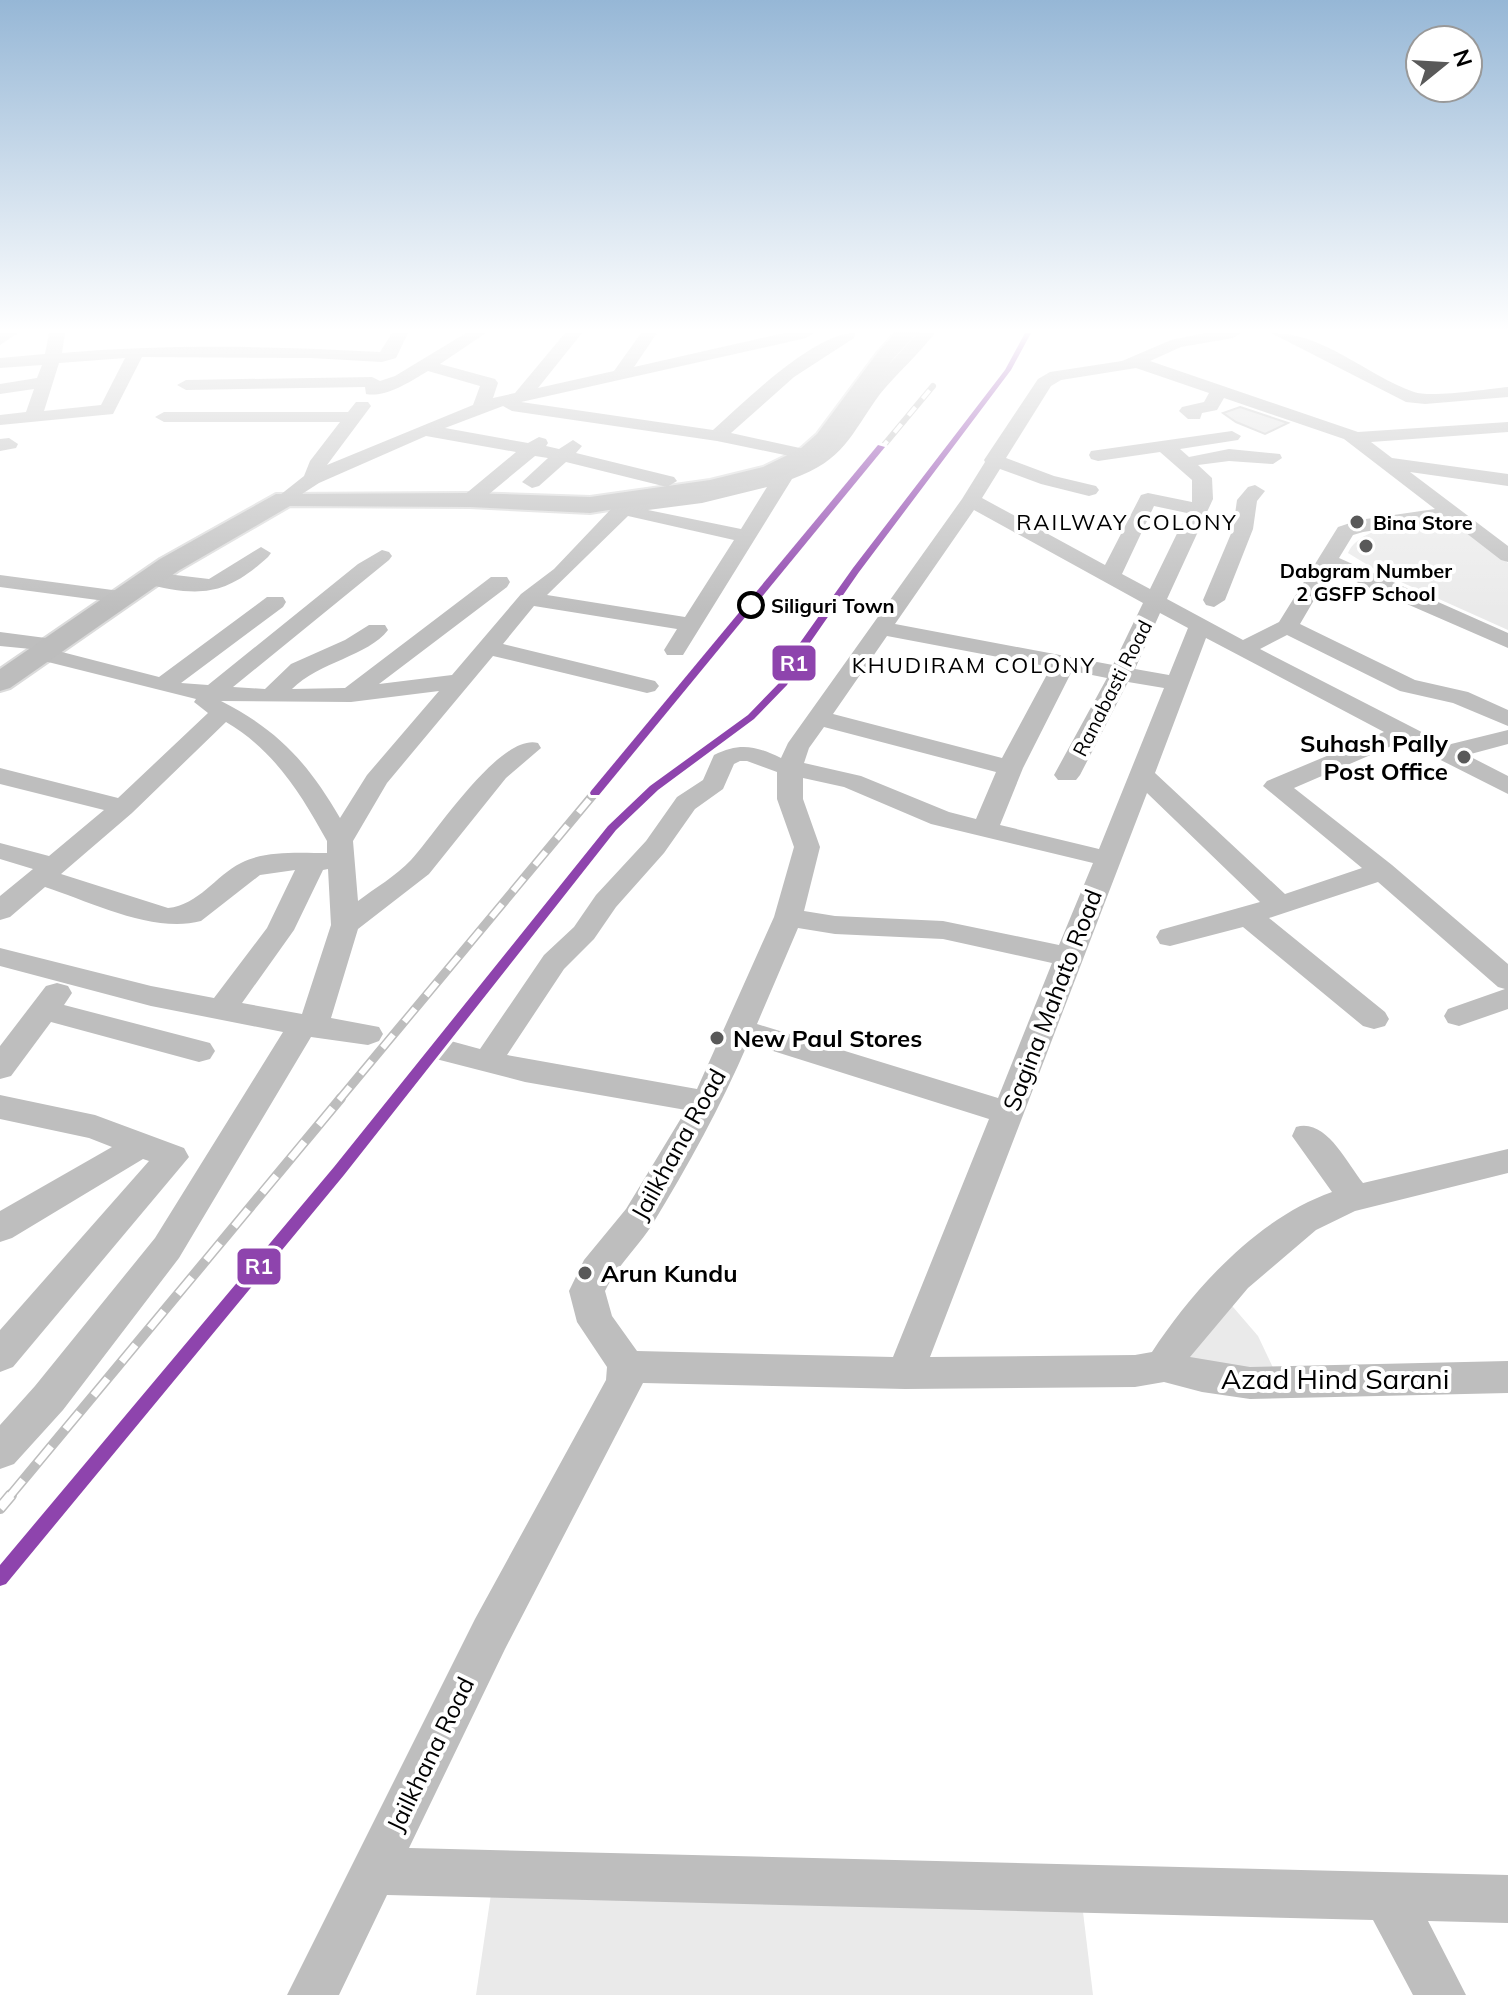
<svg xmlns="http://www.w3.org/2000/svg" width="1508" height="1995" font-family="Mulish,sans-serif">
<style>
.green{fill:#eaeaea}
.building{fill:#ddd;stroke:#c5c5c5;stroke-width:2}
.lines{fill:none;stroke-linecap:round;stroke-linejoin:round}
.major-casing{stroke:#dbdbdb;stroke-width:4}
.minor{fill:#bebebe;fill-rule:evenodd}
.major{fill:#bdbdbd;fill-rule:evenodd}
.rail-far4-casing{stroke:#bdbdbd;stroke-width:6}
.rail-far3-casing{stroke:#bdbdbd;stroke-width:7}
.rail-far2-casing{stroke:#bdbdbd;stroke-width:9}
.rail-far1-casing{stroke:#bdbdbd;stroke-width:10}
.rail-casing{stroke:#bdbdbd;stroke-width:12}
.rail-far4{stroke:#fff;stroke-width:4;stroke-dasharray:11;stroke-linecap:butt}
.rail-far3{stroke:#fff;stroke-width:5;stroke-dasharray:14;stroke-linecap:butt}
.rail-far2{stroke:#fff;stroke-width:6;stroke-dasharray:17;stroke-linecap:butt}
.rail-far1{stroke:#fff;stroke-width:7;stroke-dasharray:22;stroke-linecap:butt}
.rail{stroke:#fff;stroke-width:9;stroke-dasharray:27;stroke-linecap:butt}
.rail-1-casing{stroke:#fff;stroke-width:6}
.rail-1{fill:#8e44ad;fill-rule:evenodd}
.poi-dot{fill:#595959;stroke:#fff;stroke-width:3}
.stop-dot{fill:#fff;stroke:#000;stroke-width:4}
.labels{text-anchor:middle;dominant-baseline:central;stroke-width:8;stroke-linejoin:round;paint-order:stroke}
.far-poi-label{font-size:20px;font-weight:bold;fill:#000;stroke:#fff;text-anchor:start}
.far-stop-label{font-size:20px;font-weight:bold;fill:#000;stroke:#fff;text-anchor:start}
.far-street-label{font-size:20px;fill:#000;stroke:#fff}
.far-neighbourhood-label{font-size:22px;letter-spacing:2px;fill:#000;stroke:#fff}
.poi-label{font-size:24px;font-weight:bold;fill:#000;stroke:#fff;text-anchor:start}
.street-label{font-size:24px;fill:#000;stroke:#fff}
.near-street-label{font-size:28px;fill:#000;stroke:#fff}
.line-badge{stroke:#fff;stroke-width:3}
.badge-label{font-size:22px;text-anchor:middle;font-weight:bold;fill:#fff}
</style>
<rect width="100%" height="100%" fill="#fff"/>
<g class="green">
<path d="M1452,520L1508,563V630L1381,573L1348,553C1363,522 1421,523 1452,520Z"/>
<polygon points="1227,1300 1258,1336 1277,1376 1192,1363 1186,1346"/>
<polygon points="491,1894 1083,1912 1093,1995 476,1995"/>
</g>
<polygon class="building" points="1240,407 1288,423 1265,434 1236,422 1223,413"/>
<g class="lines">
<defs>
<polygon id="major" points="895,333 917,333 892,360 833,444 816,459 780,477 710,494 590,513 470,507 290,506 178,571 10,688 0,691 0,669 160,559 276,494 470,493 590,497 710,480 763,467 800,449 817,434 878,352"/>
</defs>
<use href="#major" class="major-casing"/>
<g class="minor">
<polygon points="0,333 18,333 0,345"/>
<path d="M49,333H65L62,353C168,344 274,346 380,352L392,333H408L396,358L382,362L311,358L142,357L113,414L0,425V415L26,412L34,389L0,394V384L37,378L42,365L0,368V358L45,354ZM125,358L101,405L44,411L59,363Z"/>
<path d="M466,333H486L440,364L495,379L498,383L493,398L515,393L565,333H582L538,388L614,371L641,333H657L634,367L784,333H814L806,338L521,402L713,430C745,402 813,333 855,333L854,338L794,377L731,433L809,450L811,455L834,437L868,387L918,333H935C918,355 897,373 880,394C850,435 845,460 792,479L683,655H667L664,650L677,629L534,606L503,644L655,681L659,686L655,691L647,693L493,656L387,783L353,841L358,901C375,888 396,876 411,860C436,833 500,733 538,743L541,748L506,778L429,874L358,929L331,1018L379,1027L383,1034L379,1041L368,1045L311,1037L179,1258L63,1410L14,1464L0,1469V1425L35,1386L155,1238L283,1032L151,1006L0,966V948L151,986L214,998L267,928L295,870L260,875L201,921C154,934 91,902 45,887L10,917L0,920V896L33,869L0,859V843L49,856L104,810L0,784V768L118,798L208,713L194,702L196,699L32,658L29,653L31,649L0,646V632L61,640L64,645L58,651L159,677L267,597H283L286,602L283,607L181,683L208,685L358,564L382,550L389,552L392,556L389,560L233,687L265,689L291,664L345,640L369,625H385L388,630C368,656 319,662 292,689L345,688L491,577H507L510,582L507,587L379,684L452,675L521,594L554,569L611,509L642,499L702,491L754,479L804,459L717,441L512,411L503,406L445,428L528,443L539,437L546,439L548,443L546,446L559,449L573,440L582,446L576,453L674,477L677,481L667,487L566,462L539,486L532,488L522,482L548,458L535,456L477,504L470,506L460,500L463,496L516,452L426,436L319,483L285,505L275,499L304,476L310,461L340,422H164L155,417L164,412H348L356,402H368L371,406L327,465L473,405L480,386L428,371C411,381 386,398 366,394L365,387L186,390L177,385L186,380L372,377L380,381L395,376ZM767,487L741,529L648,510L702,503ZM628,516L734,540L685,617L547,595ZM439,691L367,775L340,818C308,763 278,730 221,701L351,702ZM226,722C274,750 301,794 327,841V853C301,853 265,850 241,863C215,876 199,905 168,908L61,874L132,813ZM328,869L331,925L302,1014L242,1003L294,930L323,870Z"/>
<path d="M1205,333H1241L1233,338L1181,347L1150,361L1358,432L1508,422V432L1371,442L1392,458L1508,474V486L1410,472L1508,546V562L1501,560L1448,519L1363,532L1353,535L1339,558L1508,633V648L1331,571L1300,624L1415,680L1468,692L1508,710V726L1453,703L1400,691L1287,635L1260,649L1447,745L1508,730V744L1467,755L1508,776V794L1403,741L1294,788L1392,865L1508,964V1009L1459,1026L1448,1023L1444,1016L1448,1009L1505,989L1498,987L1378,882L1269,918L1385,1012L1389,1019L1385,1026L1374,1029L1363,1026L1243,927L1170,946L1160,944L1156,937L1160,930L1260,902L1147,793L930,1357L1135,1355L1152,1352C1194,1288 1258,1218 1332,1192L1292,1136L1296,1127C1326,1118 1346,1162 1363,1183L1508,1149V1173L1355,1211L1316,1230L1248,1288L1190,1357L1250,1367L1508,1361V1393L1250,1399L1202,1392L1164,1382L1135,1387L905,1389L643,1383L505,1649L409,1848L1508,1875V1923L1428,1921L1466,1995H1413L1373,1920L387,1895L339,1995H287L475,1619L606,1380L607,1367L577,1322L569,1291L584,1260L626,1209L686,1110L525,1082L436,1059L431,1051L436,1043L447,1040L480,1049L544,955L574,927L596,895L646,841L677,797L703,780L714,755C740,742 756,746 781,758L788,743L962,499L985,462L984,460L1038,379L1050,372L1122,361L1171,340ZM1136,368L1209,393L1204,402L1182,407L1179,411L1188,419H1200L1202,413L1217,410L1224,398L1344,439L1435,509L1359,520L1338,527L1279,622L1243,640L1167,599L1213,499L1212,478L1198,465L1229,461L1273,464L1282,458L1280,454L1229,449L1189,457L1180,449L1238,440L1241,436L1232,431L1091,451L1089,455L1091,459L1098,461L1160,452L1192,480V502L1148,493L1141,495L1105,565L982,498L1000,469L1041,484L1089,496L1096,494L1099,490L1096,486L1054,476L1006,458L1051,386L1061,380ZM1154,506L1187,513L1150,589L1122,574ZM974,510L1143,603L1113,665L895,624ZM1160,613L1188,628L1169,675L1135,669ZM887,636L1051,667L1002,758L833,714ZM1206,638L1384,732L1267,781L1263,786L1362,868L1285,894L1155,773ZM1072,671L1107,678L1054,775L1058,780H1076L1080,775L1128,682L1164,688L1099,849L1000,825L1023,768ZM824,727L996,772L976,819L949,812L861,776L804,763L809,748ZM740,761H747L777,772V799L794,847L774,917L697,1089L507,1055L564,969L594,939L616,907L664,853L695,809L723,789L734,764ZM803,778L844,787L931,824L1093,863L1059,945L943,921L835,916L804,911L820,847L803,799ZM798,928L835,934L943,939L1052,963L998,1098L757,1024ZM748,1043L989,1119L893,1357L637,1351L612,1316L605,1291C617,1266 637,1248 652,1225C688,1166 721,1106 748,1043Z"/>
<path d="M1271,333C1326,333 1365,375 1414,392C1431,398 1487,389 1508,387V397L1425,404L1406,402Z"/>
<polygon points="9,438 18,444 16,448 0,451 0,439"/>
<polygon points="1255,485 1265,491 1257,501 1253,529 1225,600 1214,607 1206,605 1203,600 1233,529 1237,500 1248,487"/>
<path d="M261,547L271,553L268,557C224,597 199,597 142,583L139,578L150,572L209,579Z"/>
<polygon points="0,575 120,591 131,597 120,603 0,587"/>
<polygon points="57,983 68,986 72,993 64,1005 210,1043 215,1051 210,1059 199,1062 51,1022 11,1076 0,1079 0,1046 46,986"/>
<polygon points="0,1095 95,1115 184,1148 189,1157 13,1367 0,1372 0,1330 149,1161 143,1159 12,1238 0,1242 0,1211 112,1147 89,1138 0,1119"/>
</g>
<use href="#major" class="major"/>
<defs>
<polyline id="rail-far4" points="810,534 933,386"/>
<polyline id="rail-far3" points="601,785 812,532"/>
<polyline id="rail-far2" points="339,1100 603,783"/>
<polyline id="rail-far1" points="9,1497 341,1098"/>
<polyline id="rail" points="0,1508 11,1495"/>
</defs>
<use href="#rail-far4" class="rail-far4-casing"/>
<use href="#rail-far3" class="rail-far3-casing"/>
<use href="#rail-far2" class="rail-far2-casing"/>
<use href="#rail-far1" class="rail-far1-casing"/>
<use href="#rail" class="rail-casing"/>
<use href="#rail-far4" class="rail-far4"/>
<use href="#rail-far3" class="rail-far3"/>
<use href="#rail-far2" class="rail-far2"/>
<use href="#rail-far1" class="rail-far1"/>
<use href="#rail" class="rail"/>
<defs>
<g id="rail-1">
<polygon points="1025,333 1031,333 1011,370 859,572 807,647 787,685 754,719 658,790 616,830 344,1175 6,1584 0,1586 0,1565 334,1167 608,826 650,786 748,715 780,682 797,647 853,568 1005,370"/>
<polygon points="878,445 885,447 599,795 591,795 590,793 591,791"/>
</g>
</defs>
<use href="#rail-1" class="rail-1-casing"/>
<use href="#rail-1" class="rail-1"/>
</g>
<linearGradient id="sky" x2="0" y2="1"><stop stop-color="#96b7d6"/><stop offset="0.54" stop-color="#fff"/><stop offset="1" stop-color="#fff" stop-opacity="0"/></linearGradient>
<rect width="1508" height="612" fill="url(#sky)"/>
<g class="poi-dot">
<circle cx="1357" cy="522" r="8"/>
<circle cx="1366" cy="546" r="8"/>
<circle cx="1464" cy="757" r="8"/>
<circle cx="717" cy="1038" r="8"/>
<circle cx="585" cy="1273" r="8"/>
</g>
<circle class="stop-dot" cx="751" cy="605" r="12"/>
<g class="labels">
<g class="far-poi-label">
<text x="1373" y="522">Bina Store</text>
<text x="1366" y="570" text-anchor="middle">Dabgram Number<tspan x="1366" dy="23">2 GSFP School</tspan></text>
</g>
<g class="far-stop-label">
<text x="771" y="605">Siliguri Town</text>
</g>
<g class="far-street-label">
<text transform="translate(1112 688) rotate(-63)">Ranabasti Road</text>
</g>
<g class="far-neighbourhood-label">
<text x="1127" y="522">RAILWAY COLONY</text>
<text x="974" y="665">KHUDIRAM COLONY</text>
</g>
<g class="poi-label">
<text x="1448" y="743" text-anchor="end">Suhash Pally<tspan x="1448" dy="28">Post Office</tspan></text>
<text x="733" y="1038">New Paul Stores</text>
<text x="601" y="1273">Arun Kundu</text>
</g>
<g class="street-label">
<text transform="translate(1052 1000) rotate(-69)">Sagina Mahato Road</text>
<text transform="translate(678 1144) rotate(-61)">Jailkhana Road</text>
<text transform="translate(430 1754) rotate(-64)">Jailkhana Road</text>
</g>
<g class="near-street-label">
<text x="1335" y="1378">Azad Hind Sarani</text>
</g>
</g>
<g class="line-badge">
<rect x="771" y="644" width="46" height="38" rx="8" fill="#8e44ad"/>
<rect x="236" y="1247" width="46" height="39" rx="8" fill="#8e44ad"/>
</g>
<g class="badge-label">
<text x="794" y="671">R1</text>
<text x="259" y="1274">R1</text>
</g>
<g transform="translate(1444 64) rotate(72)"><circle r="38" fill="#ffffff" stroke="#999999" stroke-width="2"/>
<path d="M0-6L14 30L0 20L-14 30Z" fill="#595959"/>
<text y="-12" font-size="22" font-weight="bold" text-anchor="middle" fill="#000000">N</text>
</g>
</svg>
